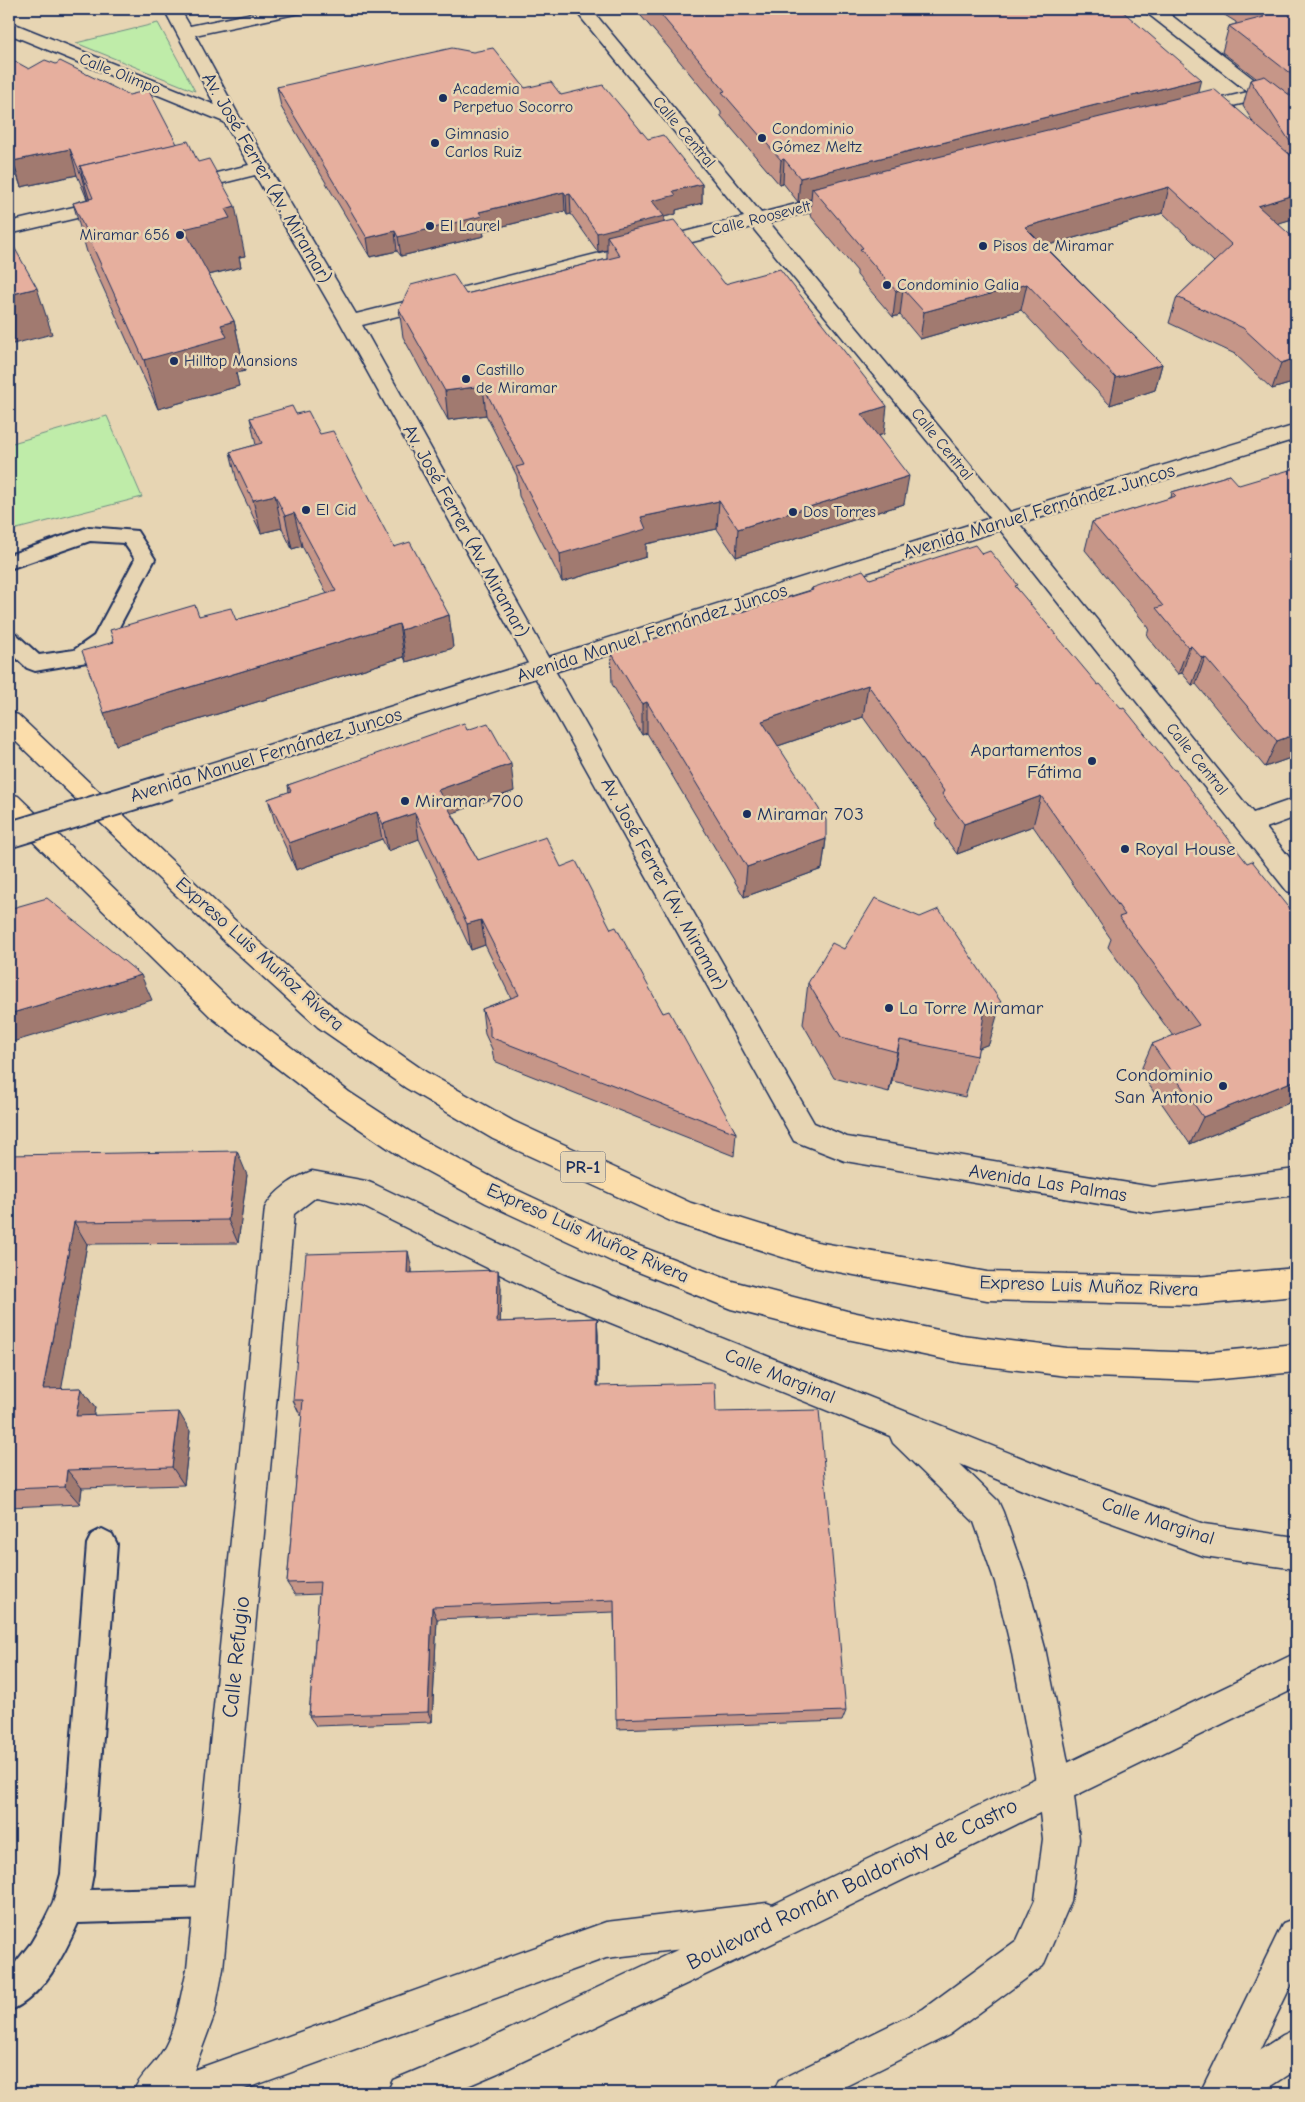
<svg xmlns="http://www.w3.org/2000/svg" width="1305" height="2102" font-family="'Comic Neue',sans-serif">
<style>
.green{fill:#bfeca9;stroke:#6d8e84}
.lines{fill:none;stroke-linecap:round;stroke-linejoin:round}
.service-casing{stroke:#1b2f5e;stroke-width:4}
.minor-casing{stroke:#1b2f5e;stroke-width:3}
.tertiary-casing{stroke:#1b2f5e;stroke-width:3}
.secondary-casing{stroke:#1b2f5e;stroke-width:3}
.motorway-casing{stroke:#1b2f5e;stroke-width:3}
.service{fill:#e7d5b3;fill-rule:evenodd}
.minor{fill:#e7d5b3;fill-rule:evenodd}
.tertiary{fill:#e7d5b3;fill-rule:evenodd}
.secondary{fill:#e7d5b3;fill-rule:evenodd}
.motorway{fill:#fbddab;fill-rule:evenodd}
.secondary-bridge-casing{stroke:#1b2f5e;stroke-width:29;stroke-linecap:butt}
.secondary-bridge{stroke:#e7d5b3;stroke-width:25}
.wall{fill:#c69688;stroke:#1b2f5e}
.shaded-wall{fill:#a17a6f;stroke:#1b2f5e}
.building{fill:#e6af9e;stroke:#1b2f5e}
.poi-dot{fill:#1b2f5e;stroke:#e7d5b3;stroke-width:2}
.labels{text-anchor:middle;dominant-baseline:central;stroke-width:5;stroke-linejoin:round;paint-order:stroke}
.far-street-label{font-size:16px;fill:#1b2f5e;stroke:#e7d5b3}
.far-poi-label{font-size:16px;fill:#1b2f5e;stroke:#e7d5b3;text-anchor:start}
.shield{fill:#e7d5b3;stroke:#586178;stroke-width:1}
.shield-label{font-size:18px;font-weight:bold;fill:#1b2f5e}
.street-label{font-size:19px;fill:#1b2f5e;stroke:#e7d5b3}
.poi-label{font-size:19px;fill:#1b2f5e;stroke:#e7d5b3;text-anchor:start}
.near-street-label{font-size:22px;fill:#1b2f5e;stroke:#e7d5b3}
</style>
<rect width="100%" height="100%" fill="#e7d5b3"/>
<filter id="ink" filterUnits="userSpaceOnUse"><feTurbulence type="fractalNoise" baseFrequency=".02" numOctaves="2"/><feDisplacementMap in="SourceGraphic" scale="10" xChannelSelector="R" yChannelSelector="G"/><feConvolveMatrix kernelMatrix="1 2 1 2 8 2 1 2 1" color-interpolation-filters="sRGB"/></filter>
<g filter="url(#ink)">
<g class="green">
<polygon points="158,23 195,91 76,43"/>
<polygon points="107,416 142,497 9,531 9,444"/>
</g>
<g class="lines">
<defs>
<g id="service">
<polygon points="89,527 137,531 155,559 109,646 87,662 35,671 27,668 9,651 9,632 16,634 39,655 74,650 94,636 135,559 124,543 90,541 9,569 9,555"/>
<path d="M102,1529L112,1534L117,1544L93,1874L90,1890L212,1887L224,1891L228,1903L224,1915L212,1919L78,1923C64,1955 43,1997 9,2011V1971L31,1943L45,1919L53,1903L61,1874L87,1544L92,1534Z"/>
</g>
<g id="minor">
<polygon points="164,9 180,9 190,26 272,9 303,9 301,13 295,14 195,35 240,118 271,168 270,169 356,314 744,217 574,9 591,9 761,213 847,191 854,193 856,197 854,201 769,222 1013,516 1253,813 1296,798 1296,817 1266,828 1296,866 1296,894 1287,891 997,526 752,227 362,325 554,668 550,674 542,676 534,674 340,322 255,175 183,193 176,191 174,187 176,183 249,165 224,122 9,34 9,23 15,24 215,105"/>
<polygon points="1145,9 1163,9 1296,112 1296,126 1290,125 1258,100 1194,115 1188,114 1185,110 1188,106 1248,92 1147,13"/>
<polygon points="112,198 119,200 121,204 119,208 9,234 9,222"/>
<path d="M312,1171L366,1181L376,1185L564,1275L1037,1464L1204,1524L1296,1537V1569L1204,1556L1037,1496L960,1464L998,1501L1003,1512L1027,1582L1045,1648L1073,1787L1079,1839L1071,1901L1043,1966L949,2035L832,2093H773L779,2080L923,2009L1017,1940L1035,1900L1043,1839L1037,1787L1011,1648L995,1582L974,1522L893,1443L890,1436L542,1295L362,1206L316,1197L294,1214L223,1969L214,2016L194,2070L606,1922L767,1903L780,1908L785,1921L780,1934L767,1939L606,1958L234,2093H133C139,2076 153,2067 162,2052C176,2031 181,1993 187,1969L265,1208C273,1192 295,1177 312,1171Z"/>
<polygon points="1296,1918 1296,1975 1239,2093 1200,2093 1283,1923"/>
</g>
<polygon id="tertiary" points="542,660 550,662 814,1123 847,1137 1153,1187 1296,1169 1296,1195 1153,1213 845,1161 794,1141 530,668 534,662"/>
<g id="secondary">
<polygon points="1296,425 1296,439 1013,526 169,795 160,793 157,786 160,779 997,516"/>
<polygon points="1296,1653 1296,1688 794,1933 498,2073 451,2093 387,2093 393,2080 472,2047 768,1907"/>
<polygon points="1296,2029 1296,2070 1261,2093 1208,2093 1214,2080 1283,2035"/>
</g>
<g id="motorway">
<polygon points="9,712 18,715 243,928 338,1011 426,1072 513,1121 691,1203 817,1242 987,1272 1196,1277 1296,1268 1296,1296 1196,1305 987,1300 817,1268 675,1223 493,1139 406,1088 318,1027 225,942 9,735"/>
<polygon points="9,794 18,796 231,1001 349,1092 421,1139 506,1185 631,1243 732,1281 847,1311 962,1335 1067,1348 1200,1353 1296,1344 1296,1372 1200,1381 1067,1376 962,1363 847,1339 731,1309 611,1261 486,1203 401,1157 329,1108 211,1017 9,818"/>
</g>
</defs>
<use href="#service" class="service-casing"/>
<use href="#minor" class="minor-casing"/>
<use href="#tertiary" class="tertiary-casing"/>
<use href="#secondary" class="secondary-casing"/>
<use href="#motorway" class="motorway-casing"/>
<use href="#service" class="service"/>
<use href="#minor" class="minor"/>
<use href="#tertiary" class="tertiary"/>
<use href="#secondary" class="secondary"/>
<use href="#motorway" class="motorway"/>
<defs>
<polyline id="secondary-bridge" points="9,835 169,786"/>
</defs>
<use href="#secondary-bridge" class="secondary-bridge-casing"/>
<use href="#secondary-bridge" class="secondary-bridge"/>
</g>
<g class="wall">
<polygon points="635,9 1120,9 1197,93 1253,122 1243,106 1250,80 1256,78 1222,52 1229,26 1236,24 1236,22 1215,9 1296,9 1296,218 1278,223 1296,382 1272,389 1235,354 1169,323 1177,297 1214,262 1163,213 1045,246 1162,364 1155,390 1110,405 1021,310 920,339 900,315 893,317 857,275 857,271 810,215 811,199 798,202 783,183 779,184 721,116 721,112 668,47"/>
<polygon points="29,69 177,144 245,256 239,257 241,267 209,275 234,321 245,371 236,373 239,386 158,409 87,252 73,203 87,199 77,175 21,187 15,170 9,171"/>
<polygon points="277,87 525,88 561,95 648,139 702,184 702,203 676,210 676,214 664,217 664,222 725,284 884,434 878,436 904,504 736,557 717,529 646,544 646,557 562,582 519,496 517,476 486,415 448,420 403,337 399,309 466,294 607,259 607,250 598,252 571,214 567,215 565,211 483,231 484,236 401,256 397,251 370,257 281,107"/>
<polygon points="296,414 320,434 394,547 449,615 453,648 406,662 404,657 116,745 199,616 236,620 327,594 302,546 292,549 282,528 261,533 238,485 230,452 256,445 250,418"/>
<polygon points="1230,475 1296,756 1265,767 1196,684 1192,685 1182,673 1178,674 1147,636 1149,628 1085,550 1092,522 1171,498 1172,492"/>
<polygon points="982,554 1017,588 1296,1100 1190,1144 1140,1072 1152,1044 1173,1036 1108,947 1111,939 1033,826 957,854 936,825 937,820 863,717 778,746 826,839 822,869 744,897 647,733 642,735 612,684 611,652 811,590 812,588 870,579"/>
<polygon points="467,730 514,791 452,813 478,860 561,867 611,929 663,1013 736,1133 734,1156 494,1061 492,1049 485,1034 482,1009 511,998 485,945 471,950 419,839 388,851 382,839 296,870 276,826 268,799 289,792 288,785"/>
<polygon points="808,983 989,1044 978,1048 977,1056 965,1097 892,1081 889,1092 834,1078 803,1024"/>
<polygon points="9,1155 247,1175 238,1243 87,1244 61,1389 81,1388 95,1408 93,1415 190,1431 184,1485 82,1488 80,1504 9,1507"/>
<polygon points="412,1269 412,1273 501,1287 500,1322 597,1318 598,1335 598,1386 716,1412 846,1711 842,1721 617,1729 614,1612 437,1619 432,1722 316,1726 309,1716 319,1594 295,1595 287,1583 302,1415 300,1415 293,1400"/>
</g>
<g class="shaded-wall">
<polygon points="1201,79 1195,103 812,188 811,199 798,202 800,178"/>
<polygon points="9,149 15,170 9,171"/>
<polygon points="70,149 77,175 21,187 13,161"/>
<polygon points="784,159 783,183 779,184 781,160"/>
<polygon points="81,175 82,175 90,201 88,201"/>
<polygon points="702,184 702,203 676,210 676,214 664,217 664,236 607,236 607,250 598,252 597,233 652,201 673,191"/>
<polygon points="1169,187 1163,213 1020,253 1025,227"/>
<polygon points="564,192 565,211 483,231 484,236 401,256 398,237 479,212"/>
<polygon points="570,194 571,214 567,215 566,195"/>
<polygon points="1296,194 1296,218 1249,232 1258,206"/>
<polygon points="235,206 245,256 239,257 241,267 196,278 184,229 225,209"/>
<polygon points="395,231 397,251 370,257 367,238"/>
<polygon points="1027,284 1021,310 920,339 924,312"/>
<polygon points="37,288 52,334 9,345 9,295"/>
<polygon points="903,289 900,315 893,317 896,291"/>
<polygon points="234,321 245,371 236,373 239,386 158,409 144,360 221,325"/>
<polygon points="1296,358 1296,382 1272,389 1281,363"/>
<polygon points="1162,364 1155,390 1110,405 1116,378"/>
<polygon points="483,386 486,415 448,420 445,391"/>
<polygon points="887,406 884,434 858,442 861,414"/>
<polygon points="909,476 904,504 736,557 738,529"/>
<polygon points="275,495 282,528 261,533 253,500"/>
<polygon points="719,501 717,529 646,544 646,557 562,582 560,554 641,517"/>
<polygon points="294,513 302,546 292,549 285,516"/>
<polygon points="449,615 453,648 406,662 401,630"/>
<polygon points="399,624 404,657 116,745 104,713"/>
<polygon points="1191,646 1182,673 1178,674 1188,647"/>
<polygon points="1205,657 1196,684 1192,685 1202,658"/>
<polygon points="868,685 863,717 760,752 762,721"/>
<polygon points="647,702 647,733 642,735 642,704"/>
<polygon points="1296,734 1296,756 1265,767 1277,741"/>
<polygon points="511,764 514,791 442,817 438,790"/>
<polygon points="1041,796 1033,826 957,854 964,824"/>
<polygon points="377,812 382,839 296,870 289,843"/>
<polygon points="415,813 419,839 388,851 383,824"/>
<polygon points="826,839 822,869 744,897 747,867"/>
<polygon points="481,920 485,945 471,950 467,924"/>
<polygon points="141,975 152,1000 9,1043 9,1014"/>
<polygon points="1001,1002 989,1044 974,1050 985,1009"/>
<polygon points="900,1040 892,1081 889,1092 897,1052"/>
<polygon points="1296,1080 1296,1100 1190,1144 1203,1117"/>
<polygon points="237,1151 247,1175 238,1243 228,1220"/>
<polygon points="74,1222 87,1244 58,1409 43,1389"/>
<polygon points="408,1251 412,1269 411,1290 407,1273"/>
<polygon points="498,1270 501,1287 500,1338 497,1322"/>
<polygon points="597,1318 598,1335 598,1401 597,1386"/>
<polygon points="81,1388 95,1408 90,1435 76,1416"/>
<polygon points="179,1412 190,1431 184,1485 172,1467"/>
<polygon points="67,1470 82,1488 80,1504 65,1487"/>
<polygon points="432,1607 437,1619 432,1722 428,1712"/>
</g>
<g class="building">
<polygon points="656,9 1120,9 1201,79 800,178 784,159 781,160 722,92 725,91"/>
<polygon points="1254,9 1296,9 1296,78 1229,26 1264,17"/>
<polygon points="452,48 473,52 493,48 525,88 551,82 561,95 603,85 648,139 663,135 702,184 673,191 676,195 652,201 664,216 597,233 570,194 566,195 564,192 479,212 482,216 398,237 395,231 367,238 277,87"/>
<polygon points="9,58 29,69 45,60 56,64 60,61 129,95 149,90 177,144 80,166 82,175 81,175 70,149 13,161 9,149"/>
<polygon points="1265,76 1296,100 1296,151 1250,80"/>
<polygon points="1214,89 1296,160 1296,194 1258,206 1296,240 1296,358 1281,363 1243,328 1177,297 1232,245 1169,187 1025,227 1162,364 1116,378 1027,284 924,312 903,289 896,291 860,249 863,248 812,188"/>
<polygon points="188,141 198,162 209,159 235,206 225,209 230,218 184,229 234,321 221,325 227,337 144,360 73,203 93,198 80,166"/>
<polygon points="674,220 725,284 780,269 887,406 861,414 909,476 738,529 719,501 641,517 646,529 560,554 516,467 524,465 483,386 445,391 399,309 411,285 453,274 466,294 620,256 607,236"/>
<polygon points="9,238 37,288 9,295"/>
<polygon points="292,406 296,414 308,411 320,434 333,431 394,547 410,542 449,615 401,630 399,624 104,713 82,651 114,642 110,630 195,605 199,616 231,608 236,620 336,591 294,513 285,516 275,495 253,500 230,452 262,443 250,418"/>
<polygon points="1296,468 1296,734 1277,741 1205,657 1202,658 1191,646 1188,647 1156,608 1163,606 1092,522 1176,496 1172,492 1230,475 1239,485"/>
<polygon points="975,545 982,554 990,551 1018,585 1015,586 1098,685 1100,684 1122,709 1124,708 1174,770 1176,770 1247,863 1252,861 1296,916 1296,1080 1203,1117 1152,1044 1199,1025 1119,917 1125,915 1041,796 964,824 942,794 944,791 868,685 762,721 826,820 826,839 747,867 647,702 642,704 611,652 813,590 812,588 863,570 870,579"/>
<polygon points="464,723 467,730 488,723 511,764 438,790 478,860 546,837 561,867 576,861 611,929 616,927 663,1013 669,1011 736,1133 490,1037 490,1028 482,1009 519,995 481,920 467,924 415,813 383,824 377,812 289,843 268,799 291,791 288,785"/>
<polygon points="47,898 141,975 9,1014 9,909"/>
<polygon points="875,898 920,917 939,909 1001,1002 985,1009 977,1056 900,1040 897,1052 841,1037 808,983 832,943 844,949"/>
<polygon points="237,1151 228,1220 74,1222 43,1389 81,1388 76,1416 179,1412 172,1467 67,1470 65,1487 9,1489 9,1155"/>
<polygon points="408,1251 407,1273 498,1270 497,1322 597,1318 597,1386 715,1383 716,1412 819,1410 846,1711 616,1719 614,1600 432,1607 428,1712 309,1716 320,1582 287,1583 303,1400 293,1400 306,1254"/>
</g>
</g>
<g class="poi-dot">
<circle cx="443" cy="98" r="5"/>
<circle cx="762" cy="138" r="5"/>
<circle cx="435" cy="143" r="5"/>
<circle cx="430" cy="226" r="5"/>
<circle cx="180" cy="235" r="5"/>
<circle cx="983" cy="246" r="5"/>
<circle cx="887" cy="285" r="5"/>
<circle cx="174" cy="361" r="5"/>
<circle cx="466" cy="379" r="5"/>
<circle cx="306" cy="510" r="5"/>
<circle cx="793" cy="512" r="5"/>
<circle cx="1092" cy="761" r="5"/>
<circle cx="405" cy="801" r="5"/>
<circle cx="747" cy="814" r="5"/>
<circle cx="1125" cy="849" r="5"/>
<circle cx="889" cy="1008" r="5"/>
<circle cx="1223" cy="1086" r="5"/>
</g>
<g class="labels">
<g class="far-street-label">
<text transform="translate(120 74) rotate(22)">Calle Olimpo</text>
<text transform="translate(684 132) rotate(50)">Calle Central</text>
<text transform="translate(761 218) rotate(-14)">Calle Roosevelt</text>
<text transform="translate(942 444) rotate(51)">Calle Central</text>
<text transform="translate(1197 759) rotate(51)">Calle Central</text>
</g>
<g class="far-poi-label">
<text x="453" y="89">Academia<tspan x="453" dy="18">Perpetuo Socorro</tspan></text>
<text x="772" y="129">Condominio<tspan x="772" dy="18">Gómez Meltz</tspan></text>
<text x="445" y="134">Gimnasio<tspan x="445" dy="18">Carlos Ruiz</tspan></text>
<text x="440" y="226">El Laurel</text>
<text x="170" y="235" text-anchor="end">Miramar 656</text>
<text x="993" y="246">Pisos de Miramar</text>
<text x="897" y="285">Condominio Galia</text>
<text x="184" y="361">Hilltop Mansions</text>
<text x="476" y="370">Castillo<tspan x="476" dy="18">de Miramar</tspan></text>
<text x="316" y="510">El Cid</text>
<text x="803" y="512">Dos Torres</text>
</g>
<rect class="shield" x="560.5" y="1151.5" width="45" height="31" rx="4"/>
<g class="shield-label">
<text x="583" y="1167">PR-1</text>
</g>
<g class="street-label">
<text transform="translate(267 178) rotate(60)">Av. José Ferrer (Av. Miramar)</text>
<text transform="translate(1039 511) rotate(-17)">Avenida Manuel Fernández Juncos</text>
<text transform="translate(466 531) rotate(61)">Av. José Ferrer (Av. Miramar)</text>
<text transform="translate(652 633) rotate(-18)">Avenida Manuel Fernández Juncos</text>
<text transform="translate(266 755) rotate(-17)">Avenida Manuel Fernández Juncos</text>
<text transform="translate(664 884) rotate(61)">Av. José Ferrer (Av. Miramar)</text>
<text transform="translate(260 954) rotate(42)">Expreso Luis Muñoz Rivera</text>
<text transform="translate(1048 1183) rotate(9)">Avenida Las Palmas</text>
<text transform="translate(588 1233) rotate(24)">Expreso Luis Muñoz Rivera</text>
<text transform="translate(1089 1286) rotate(2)">Expreso Luis Muñoz Rivera</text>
<text transform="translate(780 1376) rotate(22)">Calle Marginal</text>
<text transform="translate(1158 1521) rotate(18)">Calle Marginal</text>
</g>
<g class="poi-label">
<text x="1082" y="750" text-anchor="end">Apartamentos<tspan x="1082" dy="22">Fátima</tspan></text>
<text x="415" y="801">Miramar 700</text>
<text x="757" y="814">Miramar 703</text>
<text x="1135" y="849">Royal House</text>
<text x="899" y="1008">La Torre Miramar</text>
<text x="1213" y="1075" text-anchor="end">Condominio<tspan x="1213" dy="22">San Antonio</tspan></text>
</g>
<g class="near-street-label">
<text transform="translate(236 1657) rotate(-84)">Calle Refugio</text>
<text transform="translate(852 1884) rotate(-26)">Boulevard Román Baldorioty de Castro</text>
</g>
</g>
<rect width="1305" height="2102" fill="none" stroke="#e7d5b3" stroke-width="30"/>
<rect x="15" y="15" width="1275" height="2072" fill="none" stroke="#1b2f5e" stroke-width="2" filter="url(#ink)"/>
</svg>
